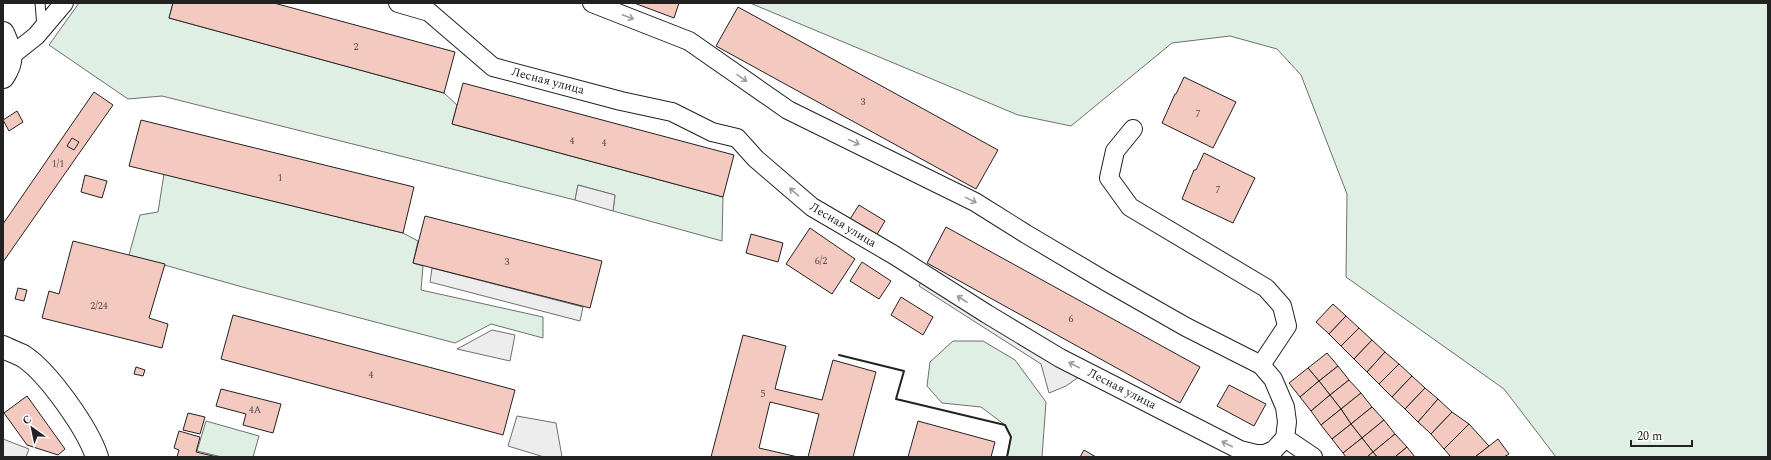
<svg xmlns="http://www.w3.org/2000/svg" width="1771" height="460" font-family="Spectral,serif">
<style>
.green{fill:#e0efe3;stroke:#6f6f6f}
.parking{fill:#ededed;stroke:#6f6f6f}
.building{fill:#f3c9c0;stroke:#222}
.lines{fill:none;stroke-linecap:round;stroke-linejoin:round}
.service-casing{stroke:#222;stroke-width:11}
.minor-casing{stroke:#222;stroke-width:20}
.tertiary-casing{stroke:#222;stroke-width:24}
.service{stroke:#fff;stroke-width:9}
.minor{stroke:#fff;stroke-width:18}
.tertiary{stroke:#fff;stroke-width:22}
.wall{stroke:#222;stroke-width:2}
.oneway{stroke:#9c9c9c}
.labels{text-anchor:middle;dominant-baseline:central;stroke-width:3;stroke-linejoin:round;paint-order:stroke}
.number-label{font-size:10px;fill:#564c4a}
.street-label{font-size:12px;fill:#222;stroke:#fff}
</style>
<rect width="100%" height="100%" fill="#fff"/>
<g class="green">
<polygon points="79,3 173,3 169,18 444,93 457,105 452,124 723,197 722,241 613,211 615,195 578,185 575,200 162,96 128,99 49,45"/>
<polygon points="750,3 1768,3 1768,457 1556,457 1504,389 1346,277 1347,194 1301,75 1277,49 1230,36 1172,43 1071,126 1018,115"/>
<polygon points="164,174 403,233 418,241 413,263 423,266 421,290 543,317 543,338 491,324 455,343 246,288 129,255 140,215 158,212"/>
<polygon points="953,341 983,341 1015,360 1046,402 1042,457 1007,457 1011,437 1005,425 981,407 942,403 927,386 930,362"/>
<polygon points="206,421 259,436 253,457 222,457 197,451"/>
</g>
<g class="parking">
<polygon points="578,185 615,195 613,211 575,200"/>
<polygon points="432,268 583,307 580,321 430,282"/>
<polygon points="924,274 1087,371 1066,386 1049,393 1041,364 919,286"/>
<polygon points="492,330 515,335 510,361 457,349"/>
<polygon points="517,416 556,423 562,457 544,457 508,446"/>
<polygon points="3,439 29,449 26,457 3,457"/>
</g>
<g class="building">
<polygon points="173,3 274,3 455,52 444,93 169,18"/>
<polygon points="634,3 679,3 674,18"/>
<polygon points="738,7 998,150 976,189 716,46"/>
<polygon points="1184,77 1236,102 1213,148 1162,123 1175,94 1176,94"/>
<polygon points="463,83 734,155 723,197 452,124"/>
<polygon points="94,92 113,105 3,262 3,224"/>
<polygon points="17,111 23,122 9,131 3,120"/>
<polygon points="141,120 414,187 403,233 129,166"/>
<polygon points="72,138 79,142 74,150 67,146"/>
<polygon points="1204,153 1255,178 1233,223 1182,199 1194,170 1196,170"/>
<polygon points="85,175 107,181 102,198 81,192"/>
<polygon points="859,205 885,221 876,236 850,219"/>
<polygon points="425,216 602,261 590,308 413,263"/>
<polygon points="946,227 1200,367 1180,403 927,263"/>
<polygon points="810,228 855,259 832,294 786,264"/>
<polygon points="751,234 783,243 778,262 746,253"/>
<polygon points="73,241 165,264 149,318 168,324 162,348 42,318 49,291 59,294"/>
<polygon points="862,262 891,281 879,299 850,281"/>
<polygon points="18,288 27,290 24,301 15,299"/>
<polygon points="901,297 933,317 923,335 891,315"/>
<polygon points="1333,304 1346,316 1329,334 1316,322"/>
<polygon points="233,315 515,390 503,435 221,359"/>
<polygon points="1346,316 1359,328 1341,346 1329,334"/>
<polygon points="1359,328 1372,340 1354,359 1341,346"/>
<polygon points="743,335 786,346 775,389 822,400 833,360 876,372 853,457 808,457 819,414 770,402 759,448 798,457 711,457"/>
<polygon points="1372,340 1385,352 1367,372 1354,359"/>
<polygon points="1385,352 1399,364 1379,384 1367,372"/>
<polygon points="1327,353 1338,366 1319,381 1308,368"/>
<polygon points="1399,364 1412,376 1392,397 1379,384"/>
<polygon points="1338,366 1349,380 1330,395 1319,381"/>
<polygon points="136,367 145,370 143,376 134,374"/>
<polygon points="1308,368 1319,381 1300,397 1289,383"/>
<polygon points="1412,376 1425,388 1405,409 1392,397"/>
<polygon points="1349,380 1361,393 1341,409 1330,395"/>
<polygon points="1319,381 1330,395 1311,411 1300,397"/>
<polygon points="1229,385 1266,404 1254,426 1217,406"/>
<polygon points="1425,388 1438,399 1418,422 1405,409"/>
<polygon points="221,389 281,404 273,433 243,425 246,414 216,406"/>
<polygon points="1361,393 1372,407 1351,424 1341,409"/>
<polygon points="1330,395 1341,409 1321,425 1311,411"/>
<polygon points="27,396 65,449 58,455 27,445 4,413"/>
<polygon points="1438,399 1452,412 1431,434 1418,422"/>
<polygon points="1372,407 1384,420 1362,438 1351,424"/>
<polygon points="1341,409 1351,424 1332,439 1321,425"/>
<polygon points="1452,412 1469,424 1444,449 1431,434"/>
<polygon points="188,413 205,417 200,434 183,430"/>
<polygon points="1384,420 1395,434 1373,452 1362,438"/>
<polygon points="918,421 995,442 991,457 908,457"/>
<polygon points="1351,424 1362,438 1343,453 1332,439"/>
<polygon points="1469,424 1489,446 1475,457 1451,457 1444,449"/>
<polygon points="179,431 200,437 196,452 217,457 177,457 179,450 174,448"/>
<polygon points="1395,434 1407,447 1395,457 1377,457 1373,452"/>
<polygon points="1362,438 1373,452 1367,457 1346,457 1343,453"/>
<polygon points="1498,439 1509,454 1504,457 1475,457"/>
<polygon points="1407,447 1415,457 1395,457"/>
<polygon points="1084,450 1096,457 1080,457"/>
<polygon points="1373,452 1377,457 1367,457"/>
</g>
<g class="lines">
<defs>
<polyline id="service" points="40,3 42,27"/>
<g id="minor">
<polyline points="398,3 429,12 493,67 621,101 672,112 712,132 737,138 756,159 812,207 894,255 987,314 1060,358 1240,450 1256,454 1265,454 1274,450 1285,438 1287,422 1285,407 1273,379 1261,365 1186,327 1107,282 1026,234 975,202 788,110 689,41 592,3"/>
<polyline points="12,55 36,36 64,3"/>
<polyline points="1133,129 1115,151 1109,178 1130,207 1266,288 1282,306 1287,326 1261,365"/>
<polyline points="1285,438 1313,457"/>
</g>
<g id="tertiary">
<path d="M3,33C11,51 15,59 3,77"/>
<path d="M3,347C9,350 17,353 23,356C48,372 88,429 97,457"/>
</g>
</defs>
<use href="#service" class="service-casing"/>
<use href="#minor" class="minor-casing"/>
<use href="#tertiary" class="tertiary-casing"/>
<use href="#service" class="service"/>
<use href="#minor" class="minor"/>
<use href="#tertiary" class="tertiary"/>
<polyline class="wall" points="839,355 904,371 896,399 1005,425 1011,437 1007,457"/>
</g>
<defs><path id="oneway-shaft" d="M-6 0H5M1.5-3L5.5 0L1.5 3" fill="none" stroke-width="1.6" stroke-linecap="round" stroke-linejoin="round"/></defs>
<g class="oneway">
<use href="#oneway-shaft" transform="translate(628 17) rotate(21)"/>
<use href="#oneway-shaft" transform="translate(742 78) rotate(35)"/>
<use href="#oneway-shaft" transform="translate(854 142) rotate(25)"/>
<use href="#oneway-shaft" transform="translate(794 192) rotate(-139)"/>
<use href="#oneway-shaft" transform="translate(971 200) rotate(26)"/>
<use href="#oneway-shaft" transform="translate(962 299) rotate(-147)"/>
<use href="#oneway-shaft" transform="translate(1074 365) rotate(-153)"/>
<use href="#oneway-shaft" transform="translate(1227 444) rotate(-153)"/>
</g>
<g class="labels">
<g class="number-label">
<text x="356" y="47">2</text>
<text x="863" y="102">3</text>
<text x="1198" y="114">7</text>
<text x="572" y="141">4</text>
<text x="604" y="143">4</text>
<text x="58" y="164">1/1</text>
<text x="280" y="178">1</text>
<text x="1218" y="190">7</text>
<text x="821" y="261">6/2</text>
<text x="507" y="262">3</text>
<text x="99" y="306">2/24</text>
<text x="1071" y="319">6</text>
<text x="371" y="375">4</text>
<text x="763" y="394">5</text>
<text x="255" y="410">4А</text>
</g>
<g class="street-label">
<text transform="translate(548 81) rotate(15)">Лесная улица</text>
<text transform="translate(843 225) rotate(31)">Лесная улица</text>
<text transform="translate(1122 389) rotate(27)">Лесная улица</text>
</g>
</g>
<rect width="1771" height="460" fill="none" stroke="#222222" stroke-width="8"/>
<g transform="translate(32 428) rotate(327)" stroke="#ffffff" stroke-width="3" paint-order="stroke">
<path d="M0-3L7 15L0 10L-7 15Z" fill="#222222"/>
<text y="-6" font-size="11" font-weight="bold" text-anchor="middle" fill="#222222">С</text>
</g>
<path d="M1631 440v6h61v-6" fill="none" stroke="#222222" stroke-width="2"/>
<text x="1637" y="440" font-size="12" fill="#222222" stroke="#ffffff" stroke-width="3" paint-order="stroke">20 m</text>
</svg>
